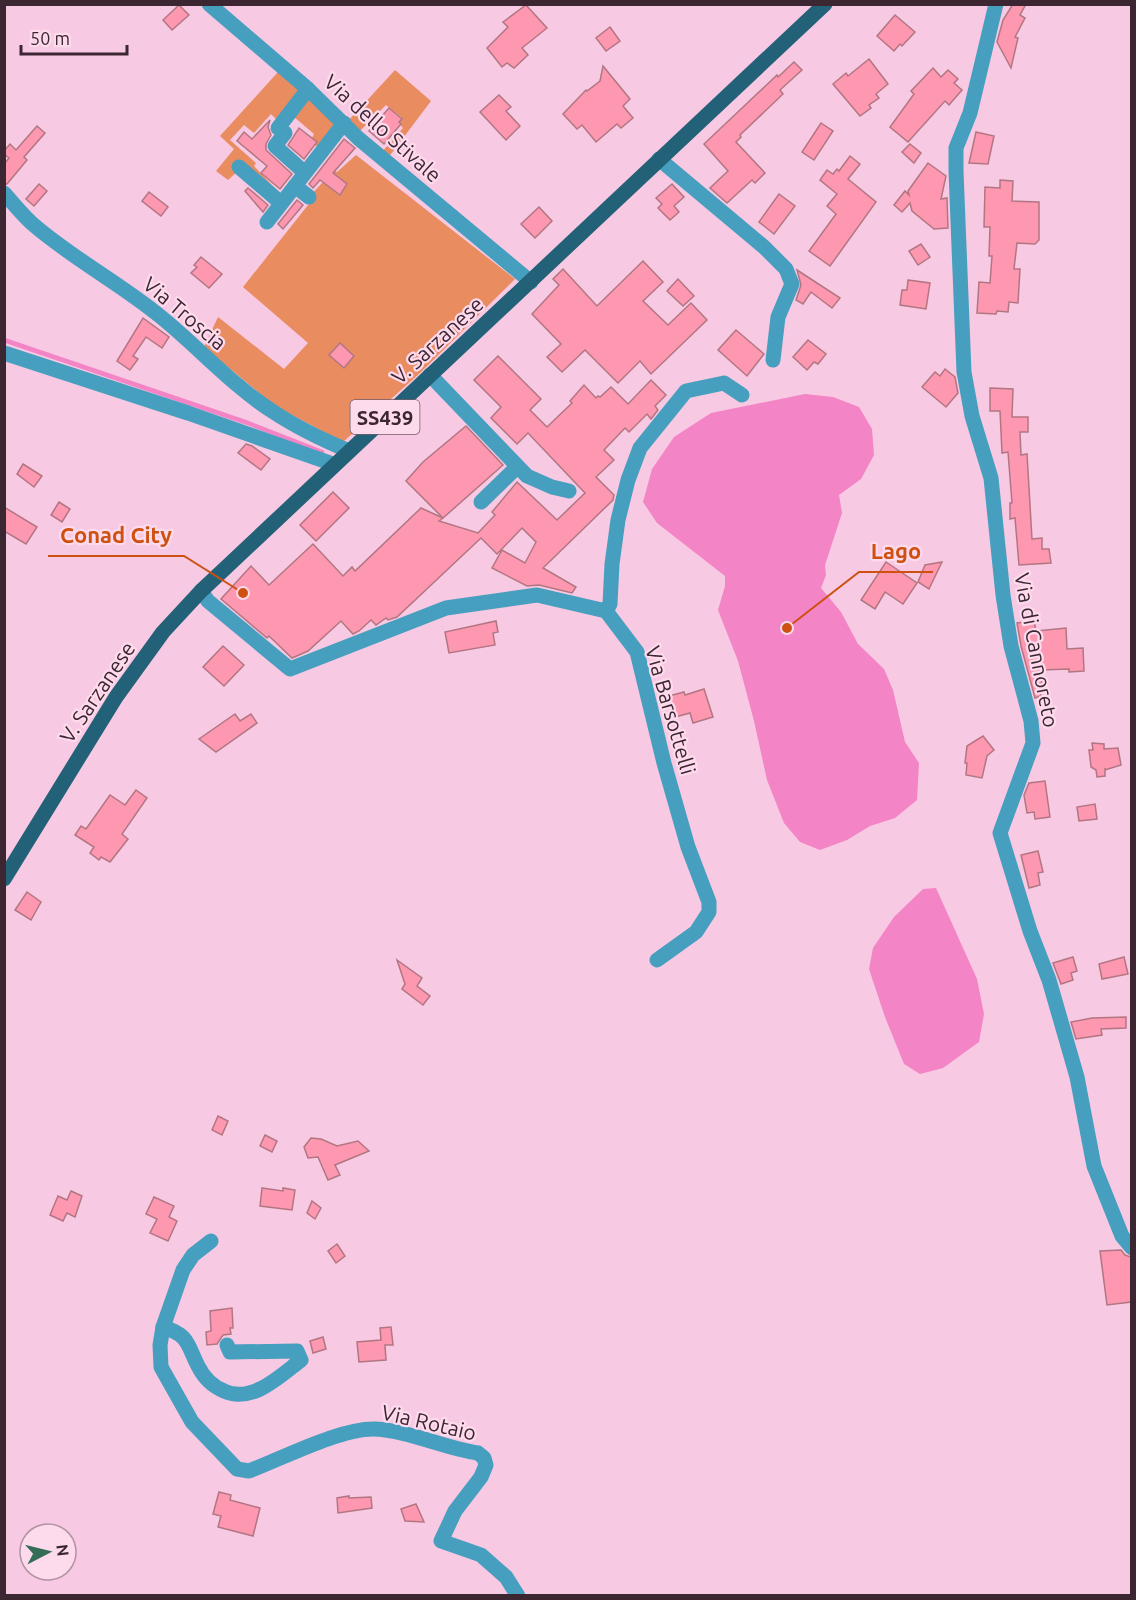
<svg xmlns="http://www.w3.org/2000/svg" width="1136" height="1600" font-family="Ubuntu,sans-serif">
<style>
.green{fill:#e98c60}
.water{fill:#f384c5}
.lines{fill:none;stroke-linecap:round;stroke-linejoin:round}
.stream{stroke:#f384c5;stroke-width:4.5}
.building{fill:#fd98b0;stroke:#b27683;stroke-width:1.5}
.minor{stroke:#479fbf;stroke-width:15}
.major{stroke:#226177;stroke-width:15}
.labels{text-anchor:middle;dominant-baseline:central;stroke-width:4.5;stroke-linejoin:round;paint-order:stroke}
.shield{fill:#fedaed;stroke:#765c6a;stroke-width:1.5}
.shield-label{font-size:20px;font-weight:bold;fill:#3c2632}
.street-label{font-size:21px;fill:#3c2632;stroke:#fedaed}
.leader{fill:none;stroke:#ce5112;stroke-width:2}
.callout-dot{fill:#ce5112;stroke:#fedaed;stroke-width:2}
.callout-label{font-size:22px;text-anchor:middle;font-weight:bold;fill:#ce5112;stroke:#fedaed;stroke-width:4.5;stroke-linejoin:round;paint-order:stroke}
</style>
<rect width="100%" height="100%" fill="#f8c9e2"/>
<g class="green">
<polygon points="395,70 431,101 388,158 381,153 403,128 398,122 401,117 386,105 359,132 349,120"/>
<polygon points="278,72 301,92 277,120 271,114 254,133 244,125 230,140 256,163 254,166 285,199 239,170 228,180 216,171 234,149 220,136"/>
<polygon points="307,98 338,124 318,147 310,142 314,134 293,116"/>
<polygon points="356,155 515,279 420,373 343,442 275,406 204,347 218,317 284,369 308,343 243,287 312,200 309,197 334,170 337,172"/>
</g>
<g class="water">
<polygon points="805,394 833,397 859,407 872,429 874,455 861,479 839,495 842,513 825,565 826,575 821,588 841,612 858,644 884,669 893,690 905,742 919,763 917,800 895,818 870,826 847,840 820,850 800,842 784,823 767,780 754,721 738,661 718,610 725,586 725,576 657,523 643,502 652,469 674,437 711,413"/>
<polygon points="936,888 977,979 984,1014 979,1042 943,1068 920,1074 904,1064 885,1017 869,969 873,948 894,917 923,889"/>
</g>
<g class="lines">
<polyline class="stream" points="4,340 248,423 322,452"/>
</g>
<g class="building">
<polygon points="1013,4 1026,4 1020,15 1025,18 1015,37 1018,38 1011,68 997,42 1003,20"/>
<polygon points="179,5 189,15 172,30 163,20"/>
<polygon points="526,5 547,28 522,48 528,55 514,68 507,63 502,67 487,48 508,27 503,22"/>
<polygon points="895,15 915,32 902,46 900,44 894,51 877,36"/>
<polygon points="610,27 620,41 606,51 596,38"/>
<polygon points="869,59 888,84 876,94 879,98 869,105 871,108 860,116 833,84 846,73 848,76"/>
<polygon points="794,62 802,70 780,90 783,94 740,135 741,137 736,142 765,173 755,183 752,180 727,203 710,188 728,171 704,144 777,75 778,77"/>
<polygon points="603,66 630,99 623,106 633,118 621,128 617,124 596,142 582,125 577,129 563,114 586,90 587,91 600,81"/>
<polygon points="933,68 941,77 948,70 958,79 954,83 962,90 949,105 945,101 908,142 890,127 914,94 911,91"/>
<polygon points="499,95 511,107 506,111 520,126 506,140 480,112"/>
<polygon points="389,108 402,119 399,122 401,124 384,144 369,131"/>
<polygon points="270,120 268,127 271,135 266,144 266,150 292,174 280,189 261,173 267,166 237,141 244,132 252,139"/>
<polygon points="821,123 833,131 814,160 802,152"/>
<polygon points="37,126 45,133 24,157 27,160 7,184 4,184 4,164 9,158 4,154 4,151 10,144 16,150"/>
<polygon points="299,128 317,142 304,159 288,145"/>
<polygon points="976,132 994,136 988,164 969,163"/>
<polygon points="344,139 355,148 333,173 347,184 340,195 320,180 313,188 309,184"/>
<polygon points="910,144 921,153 914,163 902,152"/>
<polygon points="850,156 860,164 848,179 876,202 830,266 809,251 836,214 827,206 837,194 820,180 827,170 833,174 837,169 839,171"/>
<polygon points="928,163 946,176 941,199 947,198 948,228 934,229 912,211 910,203 902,212 894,205 905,191 909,195 908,191"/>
<polygon points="1000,180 1013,181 1012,201 1039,202 1039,240 1035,244 1017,243 1014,269 1020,269 1018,303 1009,302 1008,312 997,311 996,314 977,313 979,282 990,283 992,256 989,256 990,227 984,227 985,187 1000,188"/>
<polygon points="39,184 47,191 34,206 26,199"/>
<polygon points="672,184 684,197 674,206 679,212 670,220 658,208 662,204 656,198"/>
<polygon points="248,188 268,205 263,212 245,191"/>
<polygon points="149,192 168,207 161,216 142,201"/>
<polygon points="779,194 795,206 774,234 759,222"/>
<polygon points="297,200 303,205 283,229 278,224"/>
<polygon points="539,207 552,221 535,238 521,224"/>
<polygon points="921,244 930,257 918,265 909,251"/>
<polygon points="201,257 222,274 209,288 191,273 197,267 194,265"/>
<polygon points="643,261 663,282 643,301 668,325 691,303 707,320 651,374 640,361 618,383 585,350 562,372 547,357 561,344 532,314 559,285 553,279 563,269 597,306"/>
<polygon points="797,270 840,298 832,308 811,292 803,304 796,300 801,285"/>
<polygon points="678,279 694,296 683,306 667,291"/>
<polygon points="908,280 930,283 926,309 900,305 902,290 907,290"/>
<polygon points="143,318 169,337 162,348 146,337 133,356 138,359 130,370 117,361"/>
<polygon points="736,330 764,354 747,376 718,350"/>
<polygon points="808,340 826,354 818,364 814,362 807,370 793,357"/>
<polygon points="340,343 354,356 344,368 329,355"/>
<polygon points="498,356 541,399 530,410 547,427 572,403 570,401 584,385 596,398 598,396 600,397 611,387 628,404 651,380 666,395 655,406 658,410 651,419 647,414 629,432 625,428 604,450 614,460 596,477 614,495 613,500 543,568 576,587 572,593 539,585 527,586 492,568 502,550 525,563 536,542 522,528 497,554 481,538 397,617 388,620 386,618 376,625 371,620 359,631 353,634 341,621 308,651 292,658 269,636 267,638 221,599 251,566 269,585 313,544 343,576 352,567 355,571 421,508 443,518 439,521 478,533 495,515 492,512 517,482 557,520 585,493 528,433 517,444 491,418 501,407 474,380"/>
<polygon points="945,369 955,377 958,393 946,407 922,387 935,372 940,376"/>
<polygon points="990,388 1013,389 1012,417 1028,417 1028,432 1020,432 1021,455 1027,454 1032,539 1042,538 1042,549 1049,549 1051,563 1019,565 1015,518 1010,519 1010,503 1012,503 1008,452 1002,453 1000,411 990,411"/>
<polygon points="466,426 503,465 443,518 406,481 423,462"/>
<polygon points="246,444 252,446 270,459 261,470 238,453"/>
<polygon points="23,464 42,476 34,487 17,474"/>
<polygon points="333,492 349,508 316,541 300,525"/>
<polygon points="59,502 70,509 62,522 51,515"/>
<polygon points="4,507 37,527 26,544 4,531"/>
<polygon points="886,562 917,583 903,604 885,592 875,609 861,600"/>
<polygon points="942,562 929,589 918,582 925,565"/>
<polygon points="496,621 498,632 493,633 495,645 449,653 445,632"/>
<polygon points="1034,621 1036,631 1066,628 1067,649 1083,648 1084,671 1069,672 1069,669 1041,670 1042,683 1039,684 1041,696 1035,698 1021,646 1017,623"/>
<polygon points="223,646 244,665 224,686 203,667"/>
<polygon points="704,689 713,717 693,723 690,713 675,717 669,696 684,692 685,695"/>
<polygon points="235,714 240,721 251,714 257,723 216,752 199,739"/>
<polygon points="983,736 994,750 987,756 982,778 966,775 967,763 965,763 967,746"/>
<polygon points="1092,743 1104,744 1104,749 1118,748 1121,765 1105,770 1105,768 1105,776 1097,777 1096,770 1091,767 1089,750 1093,750"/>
<polygon points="1045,781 1050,817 1035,819 1034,812 1027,813 1024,795 1029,783"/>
<polygon points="136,790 147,798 122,834 128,839 110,862 101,857 99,860 90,853 94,847 75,835 81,826 86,829 110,795 125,805"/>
<polygon points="1095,804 1097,819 1079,821 1077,807"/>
<polygon points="1038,851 1043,872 1038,873 1040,885 1029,888 1021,855"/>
<polygon points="27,892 41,902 31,920 15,910"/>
<polygon points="1073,957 1077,971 1071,973 1073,980 1061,984 1053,963"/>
<polygon points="1124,957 1128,974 1102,979 1099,964"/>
<polygon points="397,960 422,978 417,986 430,996 423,1005 402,989 405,984"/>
<polygon points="1126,1017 1126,1028 1101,1029 1102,1035 1076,1039 1071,1022 1092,1018"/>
<polygon points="218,1116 228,1121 222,1135 212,1130"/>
<polygon points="265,1135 277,1141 272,1152 260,1146"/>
<polygon points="311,1138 321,1139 337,1146 358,1141 369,1151 335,1165 340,1175 328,1180 318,1157 308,1158 304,1147"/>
<polygon points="262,1188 283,1191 283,1188 295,1190 292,1210 260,1206"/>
<polygon points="71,1191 82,1196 75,1217 67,1213 63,1221 50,1215 58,1196 67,1200"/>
<polygon points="154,1197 174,1206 169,1217 177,1221 168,1241 150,1233 157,1219 146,1214"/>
<polygon points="312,1201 321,1208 315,1219 307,1213"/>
<polygon points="337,1244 345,1256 336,1263 328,1251"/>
<polygon points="1121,1250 1125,1255 1131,1257 1131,1302 1107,1305 1100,1251"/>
<polygon points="232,1308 233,1328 230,1328 231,1334 223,1335 217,1344 207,1345 206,1332 211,1331 210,1311"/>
<polygon points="391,1327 393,1345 385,1345 386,1360 359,1362 357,1342 381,1340 380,1328"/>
<polygon points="323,1337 326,1349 313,1353 310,1341"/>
<polygon points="219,1492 231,1495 230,1500 260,1508 253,1536 218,1527 221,1516 213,1514"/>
<polygon points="349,1496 349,1498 371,1497 372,1508 338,1513 337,1498"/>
<polygon points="416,1504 424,1522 405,1521 401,1509"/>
</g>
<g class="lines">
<g class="minor">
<polyline points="209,4 308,89 358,138 531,282"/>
<polyline points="996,4 970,113 956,148 956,171 964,372 972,416 991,478 1003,595 1011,646 1031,721 1033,743 1000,833 1030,931 1049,980 1077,1077 1094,1166 1122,1236 1132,1248"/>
<polyline points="659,159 764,247 786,269 792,284 778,317 773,360"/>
<polyline points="239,167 281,203"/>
<polyline points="304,172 275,146 285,133 278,128 308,89"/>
<polyline points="295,186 309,197"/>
<path d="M4,193C14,204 24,217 35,226C75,260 121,284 161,317C197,346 233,386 272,411C296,427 323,440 349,451"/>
<polyline points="267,222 344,123"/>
<polyline points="4,353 188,413 333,464"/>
<polyline points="430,375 527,476 552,487 569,491"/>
<polyline points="481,502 517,467"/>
<polyline points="201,591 208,601 290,669 446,608 537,595 606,611 637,652 664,763 688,847 709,902 709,912 696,932 657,960"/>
<polyline points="606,611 610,604 612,564 618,520 628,480 640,448 686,391 724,383 742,395"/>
<path d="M211,1241L193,1255L183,1270L163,1327L160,1345L161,1367L192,1422L237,1469L249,1471C283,1458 341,1428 375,1429C410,1431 444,1448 478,1453L484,1458L486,1465L481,1477L455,1511L441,1541L481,1555L506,1577L518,1596"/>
<path d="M163,1327C189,1335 187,1344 198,1366C204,1378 212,1386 224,1391C252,1404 280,1376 301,1360L297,1351L230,1352L227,1345"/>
</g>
<polyline class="major" points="4,879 116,697 163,632 201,591 825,4"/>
</g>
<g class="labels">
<rect class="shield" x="350.5" y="400" width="69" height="34" rx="4.5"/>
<g class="shield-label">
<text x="385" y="417">SS439</text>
</g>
<g class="street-label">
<text transform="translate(383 128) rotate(42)">Via dello Stivale</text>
<text transform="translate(185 313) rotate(40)">Via Troscia</text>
<text transform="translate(437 340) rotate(-43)">V. Sarzanese</text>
<text transform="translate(1037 650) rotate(79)">Via di Cannoreto</text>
<text transform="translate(97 692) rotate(-56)">V. Sarzanese</text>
<text transform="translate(671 710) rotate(74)">Via Barsottelli</text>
<text transform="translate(429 1422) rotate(13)">Via Rotaio</text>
</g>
</g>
<path class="leader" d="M243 593L184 556H48M787 628L859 572H933"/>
<g class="callout-dot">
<circle cx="243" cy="593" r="6"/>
<circle cx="787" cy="628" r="6"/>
</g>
<g class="callout-label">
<text x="116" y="543">Conad City</text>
<text x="896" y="559">Lago</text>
</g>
<rect width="1136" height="1600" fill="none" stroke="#3c2632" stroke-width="12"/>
<g transform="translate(48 1552) rotate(83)"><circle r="28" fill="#fedaed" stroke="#b092a2" stroke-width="1.5"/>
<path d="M0-4.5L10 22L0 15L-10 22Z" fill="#346e57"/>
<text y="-9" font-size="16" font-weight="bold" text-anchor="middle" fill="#3c2632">N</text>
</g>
<path d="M21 45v9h106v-9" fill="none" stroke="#3c2632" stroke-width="3"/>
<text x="30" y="45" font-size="18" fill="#3c2632" stroke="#fedaed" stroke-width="4.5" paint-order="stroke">50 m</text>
</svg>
